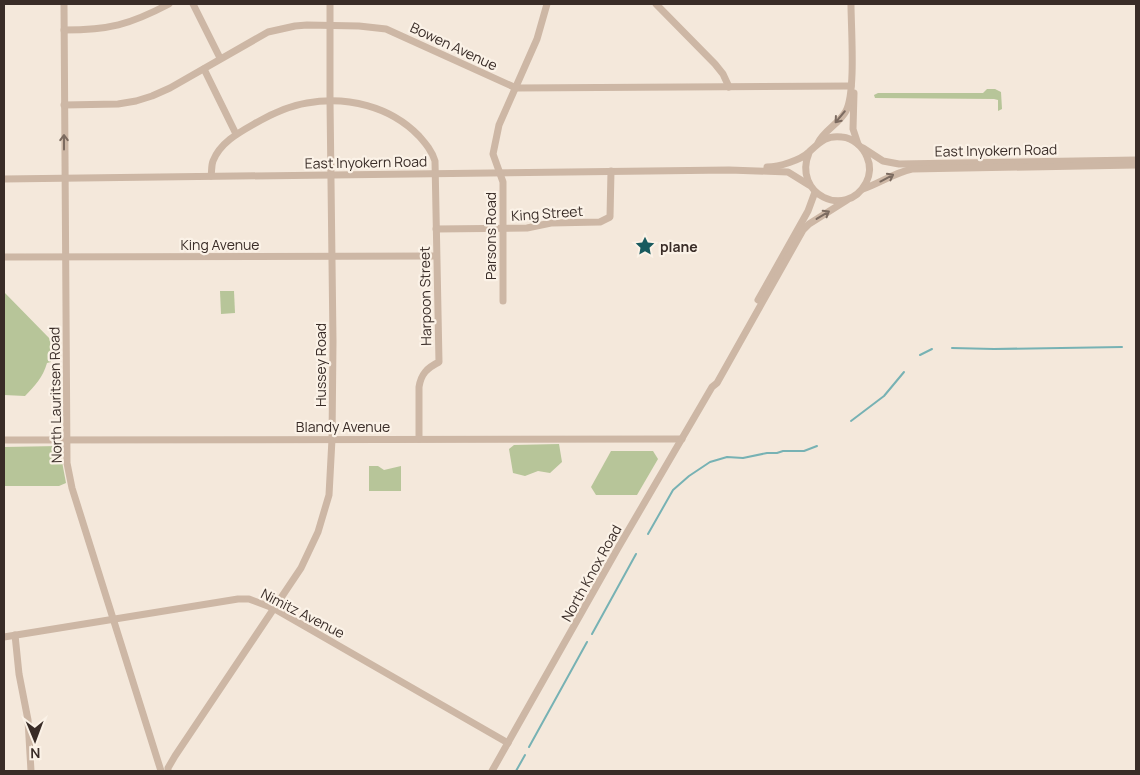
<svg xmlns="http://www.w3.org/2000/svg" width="1140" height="775" font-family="Manrope,sans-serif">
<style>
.green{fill:#b7c599}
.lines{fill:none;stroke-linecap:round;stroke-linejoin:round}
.stream{stroke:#77b2b4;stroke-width:2}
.minor{stroke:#cdb7a5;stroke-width:7}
.oneway{stroke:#7c6b60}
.labels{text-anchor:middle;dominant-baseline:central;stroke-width:4.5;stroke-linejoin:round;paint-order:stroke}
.street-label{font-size:14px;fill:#392c27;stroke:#fbf2e7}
.poi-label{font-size:14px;font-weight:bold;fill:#392c27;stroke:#fbf2e7;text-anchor:start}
</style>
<rect width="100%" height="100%" fill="#f4e8db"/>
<g class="green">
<polygon points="987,89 995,89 1001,92 1002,109 998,111 998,100 994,99 875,98 874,95 878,93 983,93"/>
<polygon points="220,291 234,291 235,313 221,314"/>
<path d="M4,292L50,339L51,362L47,363C43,377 35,386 25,396L4,395Z"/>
<polygon points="559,444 562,462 550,473 538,471 525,476 513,473 509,449 514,445"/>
<polygon points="59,446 66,483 59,486 4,486 4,447"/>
<polygon points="611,451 653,451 658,459 637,495 596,495 591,487"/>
<polygon points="369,466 378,466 384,470 401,466 401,491 369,491"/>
</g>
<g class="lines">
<g class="stream">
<polyline points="952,348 994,349 1122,347"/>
<polyline points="920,355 932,349"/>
<polyline points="851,421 884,396 904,372"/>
<polyline points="648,534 673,490 689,476 710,462 727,457 743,458 767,453 777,453 783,451 804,451 817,446"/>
<polyline points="592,634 636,554"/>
<polyline points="529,747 587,642"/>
<polyline points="516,771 525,755"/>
</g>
<g class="minor">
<polyline points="64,4 67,463 72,488 161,771"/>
<polyline points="193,4 220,58"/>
<polyline points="656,4 715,64 723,74 729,87"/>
<path d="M64,30C109,30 129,25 169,4"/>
<polyline points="204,69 236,134"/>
<polyline points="854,93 853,129 858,144"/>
<polyline points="64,105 118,104 136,101 152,96 170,88 268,32 295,26 307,25 359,26 386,29 516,88 851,86"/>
<path d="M818,143C824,130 839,124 846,111C856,92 851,28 851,4"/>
<polyline points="863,148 883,161 899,164 1136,160"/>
<path d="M767,167C779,167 801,160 809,152C820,142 826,135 842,137C853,138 863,147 867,157C871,166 870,175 866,183C846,220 792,194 809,153"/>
<path d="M211,176C212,172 211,166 213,161C220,143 238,133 254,124C271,114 288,106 307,103C347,96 390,106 419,136C426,144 432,151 435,161L439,362C427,368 421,374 419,387V439"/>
<polyline points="4,179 729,170 788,172 809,185"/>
<path d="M863,189C880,183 894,173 912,169L1136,165"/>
<polyline points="436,229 527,228 551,223 600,222 610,217 611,171"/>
<polyline points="4,257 436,256"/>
<polyline points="758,300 808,211 815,192"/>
<polyline points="503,301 503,182 493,154 499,125 537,39 547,4"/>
<polyline points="4,440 682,439"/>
<polyline points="15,635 19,674 28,720 31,771"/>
<polyline points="4,637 238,599 249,599 273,608 508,743"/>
<polyline points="168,771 168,768 175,756 301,568 318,532 329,495 332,439 333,341 330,101 330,4"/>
<polyline points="492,771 618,548 712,387 717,383 803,230 809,224 847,200"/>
</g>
</g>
<defs><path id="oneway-shaft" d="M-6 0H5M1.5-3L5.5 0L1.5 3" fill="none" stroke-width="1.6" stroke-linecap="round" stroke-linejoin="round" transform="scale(1.25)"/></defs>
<g class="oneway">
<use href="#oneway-shaft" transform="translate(840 117) rotate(130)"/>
<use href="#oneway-shaft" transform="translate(64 142) rotate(-90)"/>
<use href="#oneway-shaft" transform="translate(887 178) rotate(-28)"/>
<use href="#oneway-shaft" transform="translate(823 215) rotate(-31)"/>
</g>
<defs>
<symbol id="sight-bare" viewBox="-9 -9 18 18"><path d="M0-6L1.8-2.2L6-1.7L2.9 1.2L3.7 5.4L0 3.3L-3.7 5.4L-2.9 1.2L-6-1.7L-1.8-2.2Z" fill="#185a5e" stroke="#fbf2e7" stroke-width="2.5" paint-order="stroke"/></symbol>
</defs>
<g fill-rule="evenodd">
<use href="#sight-bare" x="631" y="232" width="28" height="28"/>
</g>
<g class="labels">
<g class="street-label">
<text transform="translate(454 46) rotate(25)">Bowen Avenue</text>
<text transform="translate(996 150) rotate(-1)">East Inyokern Road</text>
<text transform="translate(366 162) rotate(-1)">East Inyokern Road</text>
<text transform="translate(547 213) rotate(-4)">King Street</text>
<text transform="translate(490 236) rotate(-90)">Parsons Road</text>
<text x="220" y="244">King Avenue</text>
<text transform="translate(425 296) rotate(-91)">Harpoon Street</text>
<text transform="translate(320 365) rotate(-90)">Hussey Road</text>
<text transform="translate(55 395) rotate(-91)">North Lauritsen Road</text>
<text x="343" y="426">Blandy Avenue</text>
<text transform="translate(591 573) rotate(-61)">North Knox Road</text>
<text transform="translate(303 613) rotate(27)">Nimitz Avenue</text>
</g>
<g class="poi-label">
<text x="660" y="246">plane</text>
</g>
</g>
<rect width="1140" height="775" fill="none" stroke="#392c27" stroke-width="10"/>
<g transform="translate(35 740) rotate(179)" stroke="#fbf2e7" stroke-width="4" paint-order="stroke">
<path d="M0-4L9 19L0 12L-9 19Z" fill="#392c27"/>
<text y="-8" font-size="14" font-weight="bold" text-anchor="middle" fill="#392c27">N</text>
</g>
</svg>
